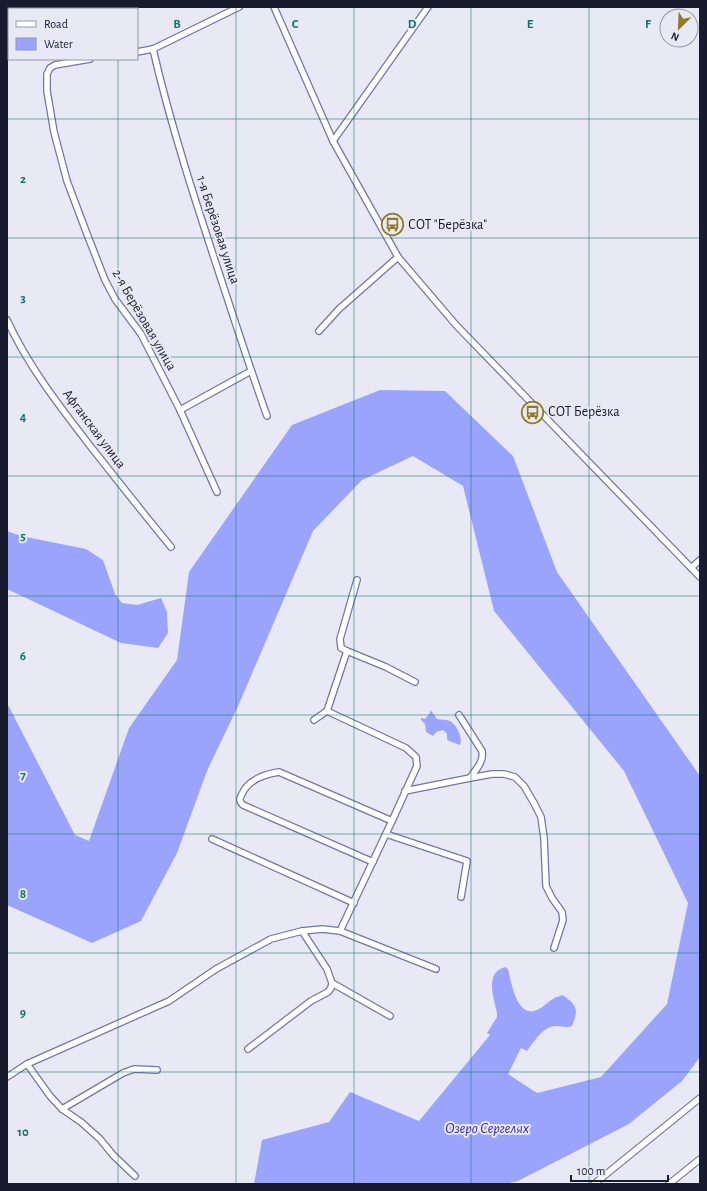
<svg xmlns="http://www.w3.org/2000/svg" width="707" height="1191" font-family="'Alegreya Sans',sans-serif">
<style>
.water{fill:#9ba4fc}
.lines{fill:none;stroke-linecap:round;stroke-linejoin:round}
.minor-casing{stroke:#7076a8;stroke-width:8}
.minor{stroke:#fff;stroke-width:5.5}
.grid{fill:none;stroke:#0f766e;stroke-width:1;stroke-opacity:0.55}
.labels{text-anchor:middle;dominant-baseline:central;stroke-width:4;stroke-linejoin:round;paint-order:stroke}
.poi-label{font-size:14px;fill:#181a2e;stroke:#e8e9f5;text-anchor:start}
.street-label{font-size:14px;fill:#181a2e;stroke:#e8e9f5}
.water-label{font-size:15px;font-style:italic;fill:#3828a6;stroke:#e8e9f5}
.grid-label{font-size:13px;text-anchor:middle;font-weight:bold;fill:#0f766e;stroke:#e8e9f5;stroke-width:4;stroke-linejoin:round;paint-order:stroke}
</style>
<rect width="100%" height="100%" fill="#e8e9f5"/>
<g class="water">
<path d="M380,390L445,391L513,456L557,572L700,776V1057L682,1081L629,1124L518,1181L504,1184H254L262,1140L329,1122L350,1092L419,1121L490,1035L487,1033L497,1017V1013C494,998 484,973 505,967L508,969C511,981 516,1015 534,1011C542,1009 546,1003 553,999C555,997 559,997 562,995C577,1004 579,1010 572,1026C566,1028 562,1026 556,1026C543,1026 534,1042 527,1051L521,1048L508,1074L537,1093L601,1077L667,1004L688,903L624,771L494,611L463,486L413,456L362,480L313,531L239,704L207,771L177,853L141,921L92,943L7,905V703L75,835L89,841L129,728L177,660L189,572L292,425Z"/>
<polygon points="7,531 21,536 86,549 103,560 115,594 122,603 137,605 161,598 167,612 168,633 158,648 121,643 7,589"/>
<path d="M430,710L432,712L437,719C441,720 446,719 450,721C457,725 463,738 460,745L449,741L447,739V734L443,730L436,732L433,736L426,732L425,724L421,720V718L425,719L430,713Z"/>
</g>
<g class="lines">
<defs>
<g id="minor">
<polyline points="54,7 54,9"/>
<polyline points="274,7 333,141 398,257 456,325 700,577"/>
<path d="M153,49C171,127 196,203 221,279C236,325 251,371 267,416"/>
<polyline points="137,52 153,49 239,7"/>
<polyline points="90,59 55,65 50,68 47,74 47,91 54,132 67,181 87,234 105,280 115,299 141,334 180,410 217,492"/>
<polyline points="333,141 428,7"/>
<path d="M7,320C28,366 60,407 91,447C117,480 144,514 171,547"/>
<polyline points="319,331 339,309 398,257"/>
<polyline points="180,410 251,371"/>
<polyline points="691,568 700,560"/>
<polyline points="347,651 341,648 340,639 357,580"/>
<polyline points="327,711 347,651 386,667 415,682"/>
<path d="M459,715L482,751C484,762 476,769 470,778"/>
<polyline points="314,720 327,711 406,748 416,757 417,766 392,821 340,931"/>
<polyline points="405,791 470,778 492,774 504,774 515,777 524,786 534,803 541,817 544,838 546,886 552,898 562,912 563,920 554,948"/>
<polyline points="386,834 467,861 461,897"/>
<polyline points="212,839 354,903"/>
<path d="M373,862L243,805C239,801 239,799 242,794C248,780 265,774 279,772L392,821"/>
<polyline points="302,931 327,969 332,983 390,1016"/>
<polyline points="248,1049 311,1001 328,992 331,988 332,983"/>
<polyline points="27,1064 50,1096 62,1109 81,1122 100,1139 113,1155 135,1176"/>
<polyline points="7,1077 27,1064 169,1001 216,969 271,939 302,931 322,929 340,931 436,969"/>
<polyline points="62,1109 123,1073 134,1069 157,1070"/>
<polyline points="594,1184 700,1098"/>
<polyline points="669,1184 700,1159"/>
</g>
</defs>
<use href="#minor" class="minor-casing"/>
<use href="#minor" class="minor"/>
</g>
<path class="grid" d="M118,7V9M236,7V1184M354,7V1184M471,7V1184M589,7V1184M118,59V1184M7,119H700M7,238H700M7,357H700M7,476H700M7,596H700M7,715H700M7,834H700M7,953H700M7,1072H700"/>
<defs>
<symbol id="bus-ring" viewBox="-11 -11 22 22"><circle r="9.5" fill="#e8e9f5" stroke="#8d7c23" stroke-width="1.5"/><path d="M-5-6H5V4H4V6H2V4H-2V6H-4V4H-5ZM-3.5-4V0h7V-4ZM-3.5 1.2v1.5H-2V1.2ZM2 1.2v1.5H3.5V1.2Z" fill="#8d7c23"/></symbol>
</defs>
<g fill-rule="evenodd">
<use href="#bus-ring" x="380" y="212" width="25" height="25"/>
<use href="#bus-ring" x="520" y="400" width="25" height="25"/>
</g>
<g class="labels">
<g class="poi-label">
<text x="408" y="225">СОТ "Берёзка"</text>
<text x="548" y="412">СОТ Берёзка</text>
</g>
<g class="street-label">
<text transform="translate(218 230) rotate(72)">1-я Берёзовая улица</text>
<text transform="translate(144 320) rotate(60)">2-я Берёзовая улица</text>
<text transform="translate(94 429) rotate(53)">Афганская улица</text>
</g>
<g class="water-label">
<text x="487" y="1128">Озеро Сергелях</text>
</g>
</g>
<g class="grid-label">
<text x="177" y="28">B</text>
<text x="295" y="28">C</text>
<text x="412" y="28">D</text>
<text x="530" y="28">E</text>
<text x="648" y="28">F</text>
<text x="23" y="183">2</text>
<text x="23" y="302">3</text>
<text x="23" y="421">4</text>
<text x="23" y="540">5</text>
<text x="23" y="660">6</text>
<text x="23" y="779">7</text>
<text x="23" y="898">8</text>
<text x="23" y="1017">9</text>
<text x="23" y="1136">10</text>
</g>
<rect width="707" height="1191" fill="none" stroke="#181a2e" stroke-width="16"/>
<rect x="8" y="8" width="130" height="52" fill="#e8e9f5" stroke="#9596a5"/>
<rect x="16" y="21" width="20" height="6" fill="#ffffff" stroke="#9596a5"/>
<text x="44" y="28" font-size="12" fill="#181a2e">Road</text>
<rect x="16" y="38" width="20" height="12" fill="#9ba4fc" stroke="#9596a5"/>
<text x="44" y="48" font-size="12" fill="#181a2e">Water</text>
<g transform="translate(679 28) rotate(204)"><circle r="19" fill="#e8e9f5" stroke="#9596a5"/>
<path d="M0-3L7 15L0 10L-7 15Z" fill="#8d7c23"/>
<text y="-6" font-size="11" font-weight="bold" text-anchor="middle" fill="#181a2e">N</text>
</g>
<path d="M571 1175v6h97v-6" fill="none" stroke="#181a2e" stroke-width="2"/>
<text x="577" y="1175" font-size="12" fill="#181a2e" stroke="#e8e9f5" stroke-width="3" paint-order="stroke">100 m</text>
</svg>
